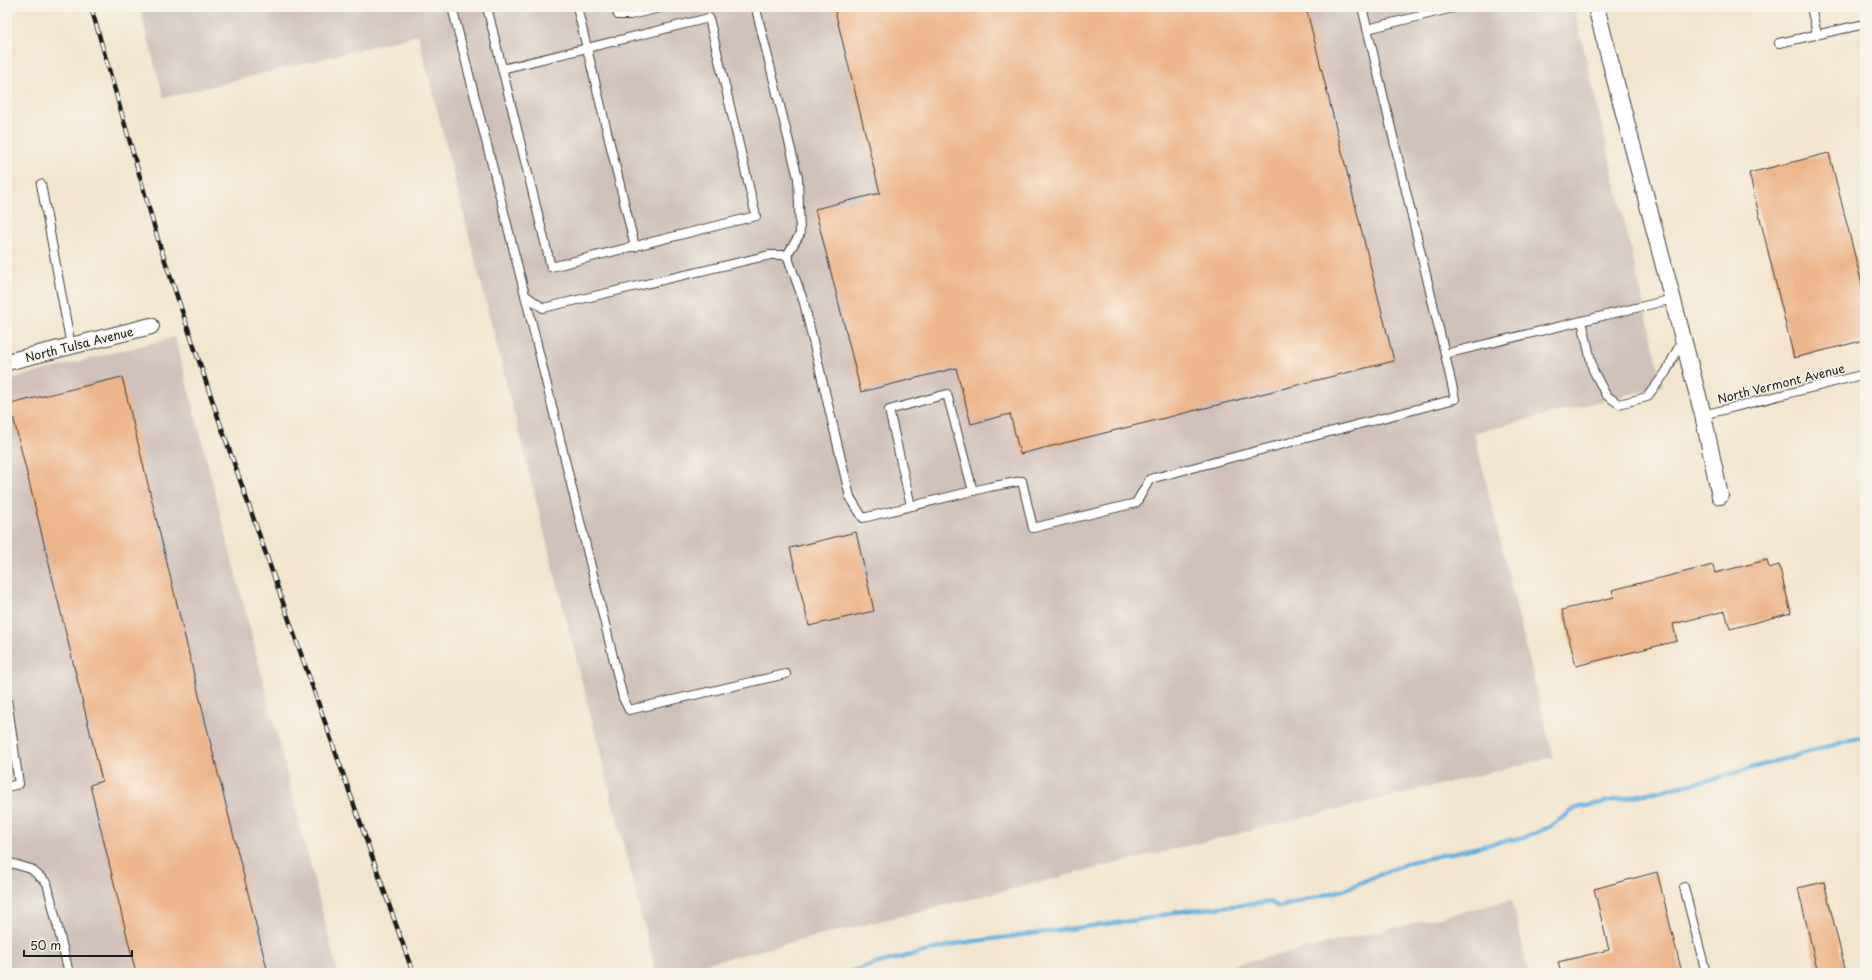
<svg xmlns="http://www.w3.org/2000/svg" width="1872" height="980" font-family="'Playpen Sans',sans-serif">
<style>
.industrial{fill:#cfc1ba}
.lines{fill:none;stroke-linecap:round;stroke-linejoin:round}
.stream{stroke:#66b2df;stroke-width:4.5}
.building{fill:#edb58b}
.lane-casing{stroke:#3c3a37;stroke-width:10}
.street-casing{stroke:#3c3a37;stroke-width:18}
.lane{stroke:#fff;stroke-width:8}
.street{stroke:#fff;stroke-width:16}
.rail-casing{stroke:#1c1c1c;stroke-width:4.5}
.rail{stroke:#f7f3e8;stroke-width:3;stroke-dasharray:9;stroke-linecap:butt}
.labels{text-anchor:middle;dominant-baseline:central;stroke-width:3;stroke-linejoin:round;paint-order:stroke}
.street-label{font-size:12px;fill:#1c1c1c;stroke:#f7f3e8}
</style>
<rect width="100%" height="100%" fill="#f7f3e8"/>
<filter id="ink" filterUnits="userSpaceOnUse"><feTurbulence type="fractalNoise" baseFrequency=".025" numOctaves="2"/><feDisplacementMap in="SourceGraphic" scale="8" xChannelSelector="R" yChannelSelector="G"/><feConvolveMatrix kernelMatrix="1 2 1 2 8 2 1 2 1" color-interpolation-filters="sRGB"/></filter>
<filter id="wash" filterUnits="userSpaceOnUse"><feTurbulence type="fractalNoise" baseFrequency=".012" numOctaves="4" result="noise"/><feDisplacementMap in="SourceGraphic" scale="16" xChannelSelector="R" yChannelSelector="G"/><feGaussianBlur stdDeviation="0.9" result="paint"/><feColorMatrix in="noise" values="0 0 0 0 0 0 0 0 0 0 0 0 0 0 0 0 0 1.4 0 .05"/><feComposite in="paint" operator="in"/></filter>
<g filter="url(#wash)">
<rect width="100%" height="100%" fill="#f3e5cd"/>
<g class="industrial">
<polygon points="139,7 1574,7 1663,386 1474,433 1553,757 667,973 656,973 418,35 164,98"/>
<polygon points="175,337 338,973 7,973 7,380"/>
<polygon points="1512,900 1529,973 1200,973"/>
</g>
<g class="lines">
<polyline class="stream" points="847,973 878,963 961,943 1138,920 1184,911 1270,902 1279,907 1343,890 1410,862 1529,836 1549,827 1576,808 1702,782 1865,736"/>
</g>
<g id="blocks">
<g class="building">
<polygon points="834,7 1306,7 1394,361 1020,454 1010,414 971,424 956,368 861,392 815,209 880,193"/>
<polygon points="1829,153 1865,296 1865,340 1794,358 1749,173"/>
<polygon points="122,377 213,753 268,973 136,973 90,785 102,781 10,404"/>
<polygon points="856,532 874,611 809,626 790,548"/>
<polygon points="1767,560 1769,568 1779,565 1791,613 1730,629 1725,611 1673,624 1677,641 1576,666 1562,610 1614,597 1612,590 1713,565 1715,573"/>
<polygon points="1657,872 1682,973 1561,973 1558,962 1609,950 1594,889"/>
<polygon points="1824,882 1846,973 1818,973 1798,888"/>
</g>
</g>
</g>
<g filter="url(#ink)">
<use href="#blocks" fill-opacity="0" stroke="#3c3a37" stroke-width="1"/>
<g class="lines">
<defs>
<g id="lane">
<polyline points="452,7 525,295 543,308 770,255 787,255 804,303 850,497 863,518 989,487 1022,481 1033,528 1136,503 1150,479 1455,399 1445,354"/>
<polyline points="487,7 551,267 756,216 709,18 502,69"/>
<polyline points="577,7 635,247"/>
<polyline points="616,7 618,15 630,15 664,7"/>
<polyline points="1362,7 1445,354 1673,299"/>
<polyline points="1811,7 1817,34"/>
<polyline points="757,13 798,178 800,234 787,255"/>
<polyline points="1367,29 1457,7"/>
<polyline points="1779,43 1865,24"/>
<polyline points="41,184 71,346"/>
<polyline points="525,295 623,698 629,710 786,674"/>
<polyline points="1582,321 1593,370 1606,395 1619,404 1647,397 1666,372 1682,340"/>
<polyline points="1703,415 1865,374"/>
<polyline points="911,506 889,410 947,394 973,491"/>
<polyline points="7,699 19,784 7,787"/>
<polyline points="7,862 31,869 47,883 69,973"/>
<polyline points="1684,887 1706,973"/>
</g>
<g id="street">
<polyline points="1596,7 1703,415 1720,496"/>
<polyline points="7,362 151,326"/>
</g>
</defs>
<use href="#lane" class="lane-casing"/>
<use href="#street" class="street-casing"/>
<use href="#lane" class="lane"/>
<use href="#street" class="street"/>
<defs>
<polyline id="rail" points="91,7 159,243 221,426 413,973"/>
</defs>
<use href="#rail" class="rail-casing"/>
<use href="#rail" class="rail"/>
</g>
</g>
<g class="labels">
<g class="street-label">
<text transform="translate(79 344) rotate(-14)">North Tulsa Avenue</text>
<text transform="translate(1781 383) rotate(-14)">North Vermont Avenue</text>
</g>
</g>
<rect width="1872" height="980" fill="none" stroke="#f7f3e8" stroke-width="24"/>
<path d="M24 950v6h108v-6" fill="none" stroke="#1c1c1c" stroke-width="2"/>
<text x="30" y="950" font-size="12" fill="#1c1c1c" stroke="#f7f3e8" stroke-width="3" paint-order="stroke">50 m</text>
</svg>
